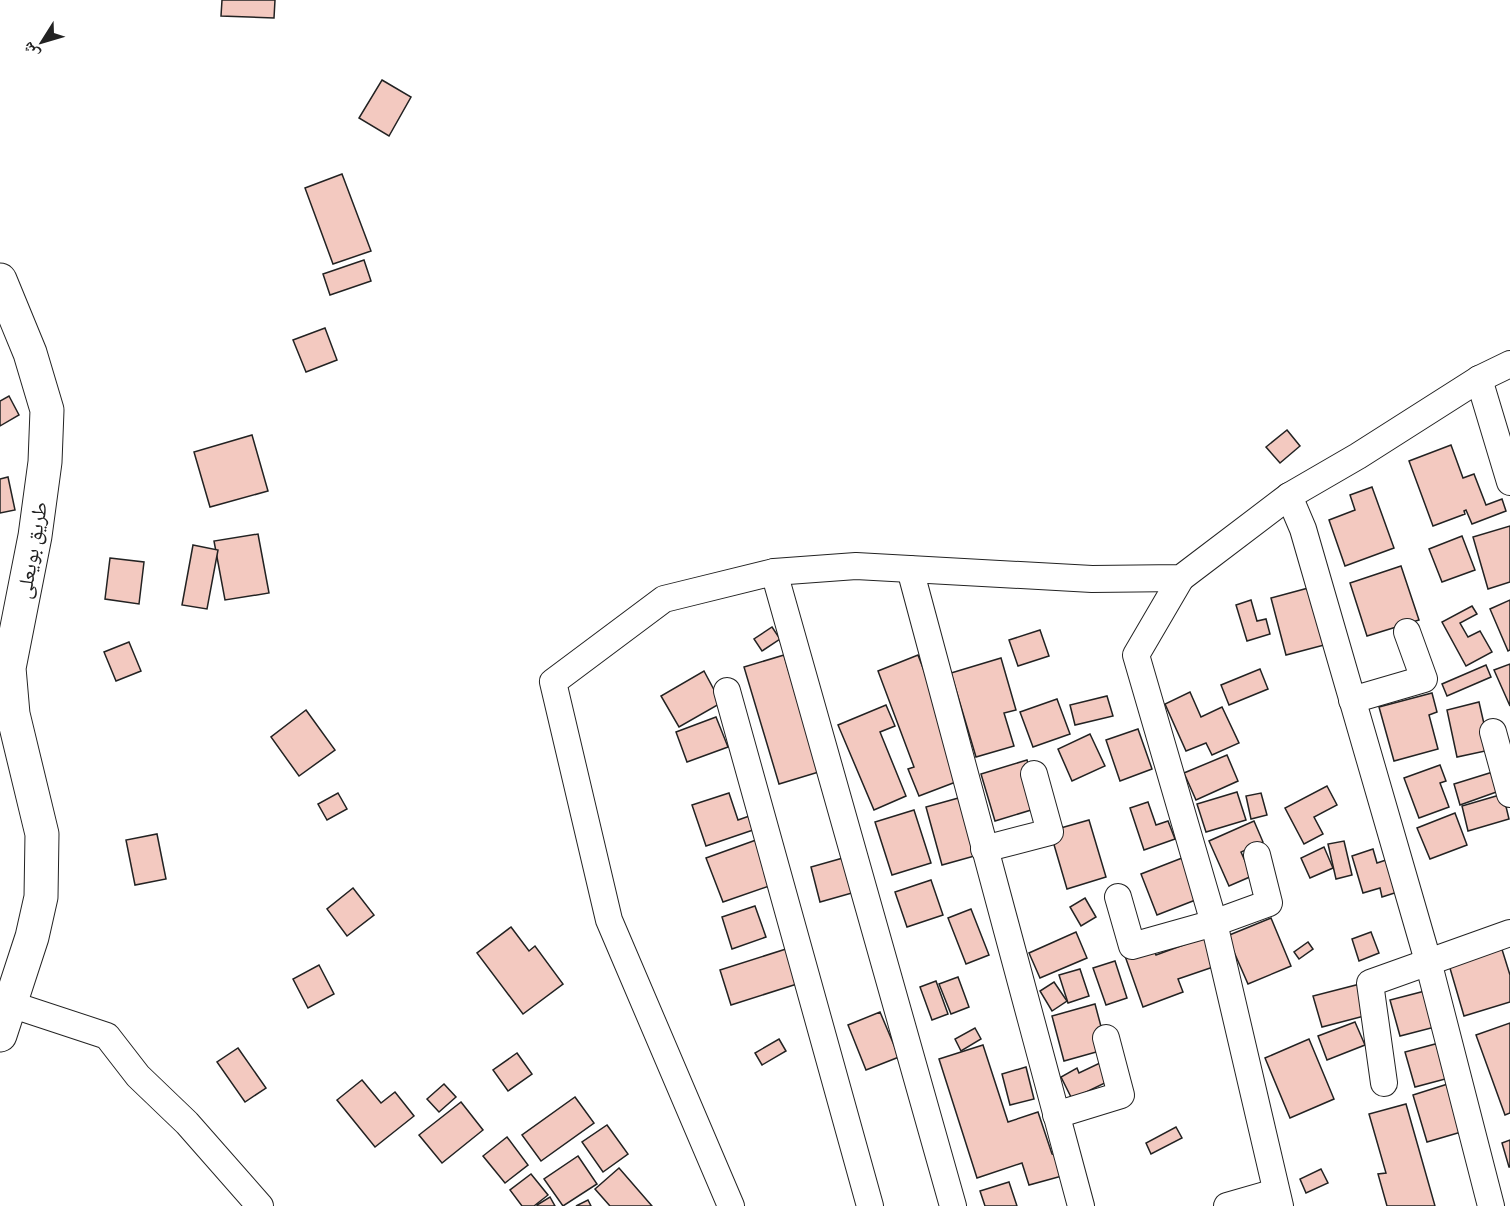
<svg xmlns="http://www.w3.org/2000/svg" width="1510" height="1206" font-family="Manrope,'Noto Naskh Arabic',sans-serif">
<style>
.building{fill:#f3c9c0;stroke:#222;stroke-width:1.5}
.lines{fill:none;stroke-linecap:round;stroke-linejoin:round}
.street-casing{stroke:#222;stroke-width:28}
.secondary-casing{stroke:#222;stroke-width:35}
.street{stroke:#fff;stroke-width:26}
.secondary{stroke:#fff;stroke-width:33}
.labels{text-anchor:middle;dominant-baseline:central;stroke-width:4.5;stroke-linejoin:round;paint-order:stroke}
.street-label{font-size:21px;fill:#222;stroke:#fff}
</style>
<rect width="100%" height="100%" fill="#fff"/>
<g class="building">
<polygon points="222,0 275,0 274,18 221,16"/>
<polygon points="382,80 411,97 389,136 359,118"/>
<polygon points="342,174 371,251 333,264 305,188"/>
<polygon points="364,260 371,281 330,295 323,274"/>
<polygon points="325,328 337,360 306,372 293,340"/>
<polygon points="9,396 19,415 0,426 0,401"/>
<polygon points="1287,430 1300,446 1280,463 1266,447"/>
<polygon points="252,435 268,491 210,507 194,452"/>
<polygon points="1451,445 1463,478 1474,474 1486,505 1502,499 1506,511 1472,524 1466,510 1464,511 1465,514 1433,526 1409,461"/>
<polygon points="8,477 15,510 0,513 0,479"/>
<polygon points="1372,487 1394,548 1345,566 1329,520 1355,510 1350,495"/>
<polygon points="1510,526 1510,582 1488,589 1473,537"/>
<polygon points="258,534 269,593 225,600 214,541"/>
<polygon points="1462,536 1475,570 1442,582 1429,549"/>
<polygon points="193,545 218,550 207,609 182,605"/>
<polygon points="110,558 144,562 139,604 105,599"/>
<polygon points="1401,566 1419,620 1367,636 1350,583"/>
<polygon points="1312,587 1328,644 1286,655 1271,598"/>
<polygon points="1251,600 1257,621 1266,619 1270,634 1247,641 1236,605"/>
<polygon points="1510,600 1510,650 1508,651 1490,609"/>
<polygon points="1472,606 1477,614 1460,623 1468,637 1480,631 1492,652 1466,666 1442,622"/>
<polygon points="772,627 780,639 762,651 754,639"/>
<polygon points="1040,630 1049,656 1018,666 1009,640"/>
<polygon points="129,642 141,671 116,681 104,652"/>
<polygon points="784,655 796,696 799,695 822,771 779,784 744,667"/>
<polygon points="918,655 934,697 961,780 919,796 908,769 914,767 878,671"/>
<polygon points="1001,658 1016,710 1004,713 1014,746 976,757 951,673"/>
<polygon points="1510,664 1510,706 1494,670"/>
<polygon points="1486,665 1491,677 1447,696 1442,684"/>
<polygon points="1260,669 1268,689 1229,705 1221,685"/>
<polygon points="704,671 721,703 679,727 661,696"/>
<polygon points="1190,692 1201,717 1222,707 1239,743 1212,755 1206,743 1186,751 1165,704"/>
<polygon points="1432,693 1437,712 1429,715 1438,749 1394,761 1379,707"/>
<polygon points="1107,696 1113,716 1075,725 1070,705"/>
<polygon points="1057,699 1070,734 1033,747 1020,712"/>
<polygon points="1479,702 1490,750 1457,757 1447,710"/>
<polygon points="886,705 895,726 880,732 906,796 874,810 838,725"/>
<polygon points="306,710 335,750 299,776 271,737"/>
<polygon points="716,717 728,747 687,762 676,732"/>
<polygon points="1138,729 1152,769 1120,781 1106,740"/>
<polygon points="1090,734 1105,766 1072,781 1058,749"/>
<polygon points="1227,755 1238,781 1196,800 1184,773"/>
<polygon points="1027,760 1041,807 995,821 981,774"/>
<polygon points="1440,765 1446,781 1440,783 1449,807 1419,818 1404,778"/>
<polygon points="1496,771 1502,790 1460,805 1454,784"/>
<polygon points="1327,786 1337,805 1314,817 1323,834 1304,844 1285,808"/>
<polygon points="1237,792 1246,820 1206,832 1197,804"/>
<polygon points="338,793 347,809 327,820 318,804"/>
<polygon points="729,793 738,820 755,814 759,828 706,846 692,805"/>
<polygon points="1261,793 1267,815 1251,819 1246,796"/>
<polygon points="1503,794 1509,819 1468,831 1462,806"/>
<polygon points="962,797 978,855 942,865 926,807"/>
<polygon points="1148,802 1156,825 1168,821 1175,839 1144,850 1130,808"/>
<polygon points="914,810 931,863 892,875 875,822"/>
<polygon points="1455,813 1467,845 1430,859 1417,828"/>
<polygon points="1089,820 1106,877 1067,889 1050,831"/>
<polygon points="1254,821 1263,842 1241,852 1252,876 1229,886 1209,841"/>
<polygon points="157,834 166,879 135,885 126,840"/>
<polygon points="756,840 772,885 723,902 706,858"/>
<polygon points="1344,841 1352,875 1336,879 1328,844"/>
<polygon points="1324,847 1333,868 1310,878 1301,858"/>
<polygon points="1373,849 1377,863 1395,857 1404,890 1382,897 1380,888 1363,893 1352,856"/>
<polygon points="850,856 859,891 820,902 811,867"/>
<polygon points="1182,858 1198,899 1157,915 1141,874"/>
<polygon points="931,880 943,915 907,927 895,892"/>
<polygon points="353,888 374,915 347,936 327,909"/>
<polygon points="1085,898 1096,917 1081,926 1070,907"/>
<polygon points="755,906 766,937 732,949 722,917"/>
<polygon points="971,909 989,955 966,964 948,918"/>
<polygon points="1271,918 1291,966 1248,984 1227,936"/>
<polygon points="511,927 529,951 535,946 563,984 523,1014 477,953"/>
<polygon points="1076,932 1087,958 1040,978 1029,953"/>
<polygon points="1371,932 1379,953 1359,961 1352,939"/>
<polygon points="1208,936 1219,965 1178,979 1183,992 1143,1007 1125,956 1152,946 1156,955"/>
<polygon points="1308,942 1313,949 1299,959 1294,952"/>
<polygon points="1500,943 1510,975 1510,1002 1464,1016 1447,958"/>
<polygon points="786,949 797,984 731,1005 720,970"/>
<polygon points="1115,961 1127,998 1106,1005 1093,968"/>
<polygon points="319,965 334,994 308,1008 293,979"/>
<polygon points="1080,969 1089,996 1068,1003 1059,975"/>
<polygon points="958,977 969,1007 951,1014 939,984"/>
<polygon points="936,981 948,1014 932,1020 920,987"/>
<polygon points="1054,982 1067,1001 1052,1011 1040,991"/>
<polygon points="1360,984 1368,1015 1322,1027 1313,996"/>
<polygon points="1425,991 1435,1027 1400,1036 1390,1000"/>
<polygon points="1095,1004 1107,1049 1064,1061 1052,1016"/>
<polygon points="880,1012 899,1057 866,1070 848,1025"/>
<polygon points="1355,1022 1365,1045 1327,1060 1318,1036"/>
<polygon points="1510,1023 1510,1113 1505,1115 1476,1035"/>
<polygon points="975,1028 981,1039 961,1051 955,1039"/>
<polygon points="779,1039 786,1051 762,1065 755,1053"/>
<polygon points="1309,1039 1334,1099 1290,1118 1265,1058"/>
<polygon points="1439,1043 1449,1078 1415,1087 1405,1052"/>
<polygon points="983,1045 1008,1122 1038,1112 1052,1154 1055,1155 1062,1176 1029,1185 1022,1163 977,1178 939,1059"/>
<polygon points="238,1048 266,1088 245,1102 217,1062"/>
<polygon points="517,1053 532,1074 508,1091 493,1070"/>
<polygon points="1102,1062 1111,1080 1072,1099 1061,1077 1077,1068 1079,1073"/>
<polygon points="1026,1067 1034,1099 1010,1105 1002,1074"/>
<polygon points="362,1080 381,1103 395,1092 414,1116 375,1147 337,1100"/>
<polygon points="1454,1082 1468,1130 1427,1142 1413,1095"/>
<polygon points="444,1084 456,1097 439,1112 427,1099"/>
<polygon points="575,1097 594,1123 541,1161 522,1135"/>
<polygon points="461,1102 483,1130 442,1163 419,1135"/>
<polygon points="1406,1104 1435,1206 1387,1206 1378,1174 1386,1173 1369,1114"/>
<polygon points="607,1125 628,1154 603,1172 582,1142"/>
<polygon points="1176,1127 1182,1138 1151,1154 1146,1143"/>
<polygon points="507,1137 528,1165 505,1183 483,1156"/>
<polygon points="1510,1140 1510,1167 1509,1167 1502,1143"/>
<polygon points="578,1156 597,1184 563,1206 544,1179"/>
<polygon points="619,1168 652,1206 610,1206 595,1189"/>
<polygon points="1321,1169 1328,1183 1306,1193 1300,1179"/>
<polygon points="531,1174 548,1195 534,1206 522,1206 510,1190"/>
<polygon points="1009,1182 1017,1206 985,1206 980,1191"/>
<polygon points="550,1197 555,1206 537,1206 537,1205"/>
<polygon points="588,1200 591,1206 576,1206"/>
</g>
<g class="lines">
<defs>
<g id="street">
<polyline points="1479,379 1510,482"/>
<polyline points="1289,496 1303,529 1428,961 1491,1206"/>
<polyline points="910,569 1081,1206"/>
<polyline points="774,572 953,1206"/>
<polyline points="1181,578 1136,655 1214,923 1280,1206"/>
<polyline points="727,691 870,1206"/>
<polyline points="1352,700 1424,679 1407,632"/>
<polyline points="1493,732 1510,794"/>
<polyline points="984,849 1050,832 1034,774"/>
<polyline points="1118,897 1132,946 1214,923 1269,903 1257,855"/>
<polyline points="10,1004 107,1036 138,1076 187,1123 260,1206"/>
<polyline points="1384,1083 1370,983 1510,933"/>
<polyline points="1056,1115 1121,1095 1106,1038"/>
<polyline points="731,1206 609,920 553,682 664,599 774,572 856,566 1092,579 1181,578 1289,496 1358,456 1479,379 1510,364"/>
<polyline points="1227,1206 1276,1192"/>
</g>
<polyline id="secondary" points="0,280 30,353 47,410 45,462 35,536 9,668 13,714 42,834 41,897 32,937 0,1035"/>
</defs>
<use href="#street" class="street-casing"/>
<use href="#secondary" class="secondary-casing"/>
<use href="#street" class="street"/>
<use href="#secondary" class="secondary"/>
</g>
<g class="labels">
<g class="street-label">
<text transform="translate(31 550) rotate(-80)">طريق بويعلى</text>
</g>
</g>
<g transform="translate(42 42) rotate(233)" stroke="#ffffff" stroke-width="4.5" paint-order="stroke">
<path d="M0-4.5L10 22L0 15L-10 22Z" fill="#222222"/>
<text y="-9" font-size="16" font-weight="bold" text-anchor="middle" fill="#222222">ش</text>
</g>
</svg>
